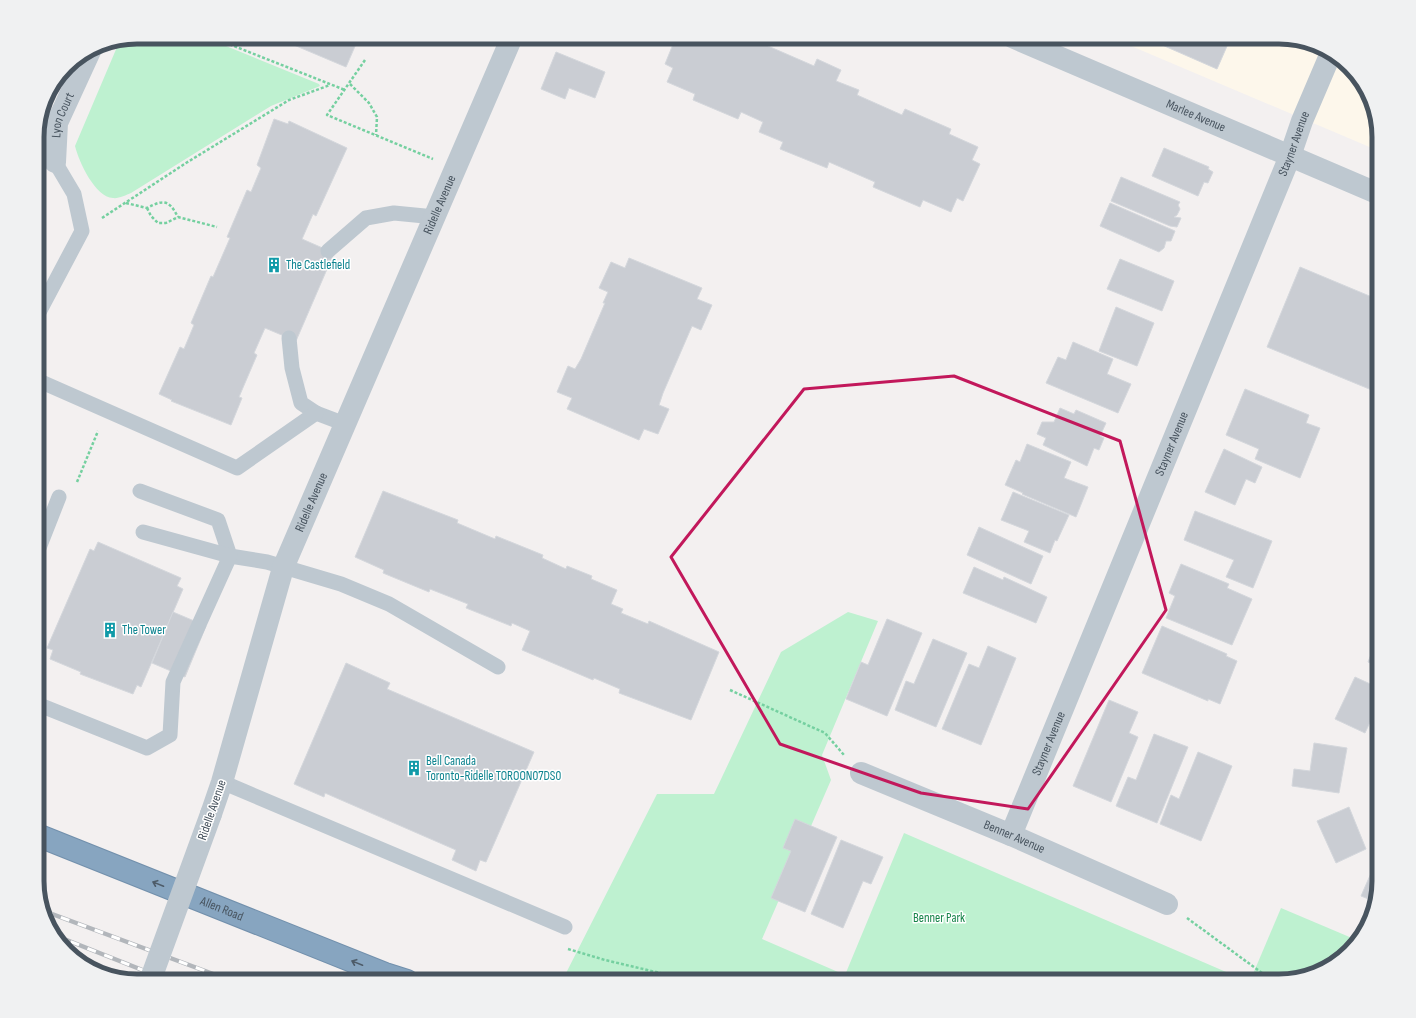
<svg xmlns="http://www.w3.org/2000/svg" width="1416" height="1018" font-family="'Sofia Sans Condensed',sans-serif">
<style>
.commercial{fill:#fdf7eb}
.green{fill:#bef1d0}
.building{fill:#cacdd3;stroke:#d4d7dc}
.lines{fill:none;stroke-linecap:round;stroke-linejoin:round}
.motorway-casing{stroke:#7290ac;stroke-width:24}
.path{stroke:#75d0a0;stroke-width:2.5;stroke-dasharray:3 2;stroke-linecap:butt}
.service{stroke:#bec8d0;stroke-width:15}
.minor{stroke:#bec8d0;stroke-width:22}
.tertiary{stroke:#bec8d0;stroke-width:22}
.motorway{stroke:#87a5c0;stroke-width:22}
.rail-casing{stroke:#b2b6bb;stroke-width:4.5}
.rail{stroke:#fff;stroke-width:3;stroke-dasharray:9;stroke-linecap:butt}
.minor-bridge{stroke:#bec8d0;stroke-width:22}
.oneway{stroke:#4e5c69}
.marked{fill:none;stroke:#c2185b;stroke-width:3;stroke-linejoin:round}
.labels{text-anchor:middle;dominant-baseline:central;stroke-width:3;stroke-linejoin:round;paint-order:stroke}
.street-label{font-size:13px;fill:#48545f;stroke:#fff}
.culture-label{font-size:13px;fill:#0d838f;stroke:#fff;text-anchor:start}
.park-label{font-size:13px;fill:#158348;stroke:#fff}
.rim{fill:none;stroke:#48545f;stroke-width:5}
</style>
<rect width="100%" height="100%" fill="#f3f0f0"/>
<polygon class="commercial" points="1119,37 1279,37 1311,42 1340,58 1369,93 1379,137 1379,151 1117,40"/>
<g class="green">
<path d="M137,37H204L319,84L320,86L271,106L131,193C126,195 118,199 113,198C95,197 79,162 75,146L120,40Z"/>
<polygon points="848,612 878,621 822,755 831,780 762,939 845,975 904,833 1247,981 562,981 657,794 714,794 781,652"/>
<polygon points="1281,908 1359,941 1323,971 1279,981 1250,981"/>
</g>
<g class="building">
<polygon points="275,37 359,37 346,67"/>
<polygon points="676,37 763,37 771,40 768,46 814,66 817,59 841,70 836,81 859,90 857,95 902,115 905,109 951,129 949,134 978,147 972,160 980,164 963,201 957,198 951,212 923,200 920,207 873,187 875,182 829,162 827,168 780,149 783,142 759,132 763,122 741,112 738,119 693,100 695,94 667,82 673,68 665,64"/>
<polygon points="1144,37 1231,37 1217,69"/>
<polygon points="556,52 605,72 595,98 569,88 565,99 541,89"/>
<polygon points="274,119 288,124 289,121 347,148 316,216 313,214 302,239 334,253 296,341 265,328 254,353 257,355 239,397 242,398 231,425 171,401 172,400 159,394 180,347 184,349 194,325 191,323 211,276 213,277 230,238 227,237 247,190 251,192 261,168 257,165"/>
<polygon points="1164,148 1209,167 1208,169 1213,172 1208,183 1204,182 1198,196 1152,176"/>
<polygon points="1121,177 1180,202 1178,205 1180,209 1177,215 1174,217 1181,218 1177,227 1170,226 1111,201"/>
<polygon points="1110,203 1175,231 1171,241 1166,241 1164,248 1159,252 1100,226"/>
<polygon points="629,258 702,288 697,299 712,305 701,330 692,326 663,393 659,405 669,409 658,434 644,429 639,440 567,409 572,398 557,392 568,366 575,369 581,359 605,303 603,303 608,292 599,288 611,262 625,268"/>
<polygon points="1120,259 1174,281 1162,311 1107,289"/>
<polygon points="1300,267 1379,300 1379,393 1267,347"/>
<polygon points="1116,307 1154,323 1137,366 1099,351"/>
<polygon points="1073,342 1113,359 1107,374 1131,384 1118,413 1046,383 1058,357 1066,360"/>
<polygon points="1245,389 1309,415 1306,423 1320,428 1300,478 1255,459 1259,449 1226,435"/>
<polygon points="1060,408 1074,414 1076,410 1106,423 1100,436 1104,438 1099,450 1094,448 1087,466 1043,445 1046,438 1037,434 1042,422 1054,422"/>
<polygon points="37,418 43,420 37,437"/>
<polygon points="1027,444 1071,462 1064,478 1088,487 1076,517 1022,494 1023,493 1005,485 1016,460 1020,462"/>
<polygon points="1224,449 1262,467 1255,483 1246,479 1235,505 1205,492"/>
<polygon points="383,491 458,520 457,523 495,539 496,536 543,555 542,558 566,569 567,566 592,576 591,579 617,590 611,604 623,609 621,613 648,624 649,621 719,652 691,720 619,693 620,689 594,678 593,680 522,650 530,631 512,623 511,626 466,608 468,604 430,589 429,592 383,573 384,570 355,557"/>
<polygon points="1013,492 1069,515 1057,541 1055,540 1050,553 1024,542 1029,531 1001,520"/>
<polygon points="1195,511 1272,541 1253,588 1226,577 1234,560 1184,540"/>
<polygon points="979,527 1043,556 1031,584 967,555"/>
<polygon points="98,542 181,578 177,586 183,589 141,687 137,685 133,694 80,674 81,672 50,659 53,650 47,648 90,549 94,551"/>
<polygon points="1181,564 1229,584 1227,588 1252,599 1232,645 1166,618 1175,596 1169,593"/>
<polygon points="974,567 1003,580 1004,577 1047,597 1036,623 963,593"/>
<polygon points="173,612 206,626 185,677 152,663"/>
<polygon points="887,619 922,633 887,716 846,699 861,662 868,665"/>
<polygon points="1162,626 1227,654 1226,656 1237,661 1220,704 1208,699 1208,701 1142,673"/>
<polygon points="1379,635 1379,667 1368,662"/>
<polygon points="933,639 967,653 936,727 895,710 906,681 914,684"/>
<polygon points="988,646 1016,658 981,745 942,729 969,664 979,668"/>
<polygon points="346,663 390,683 387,689 534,752 486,862 480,860 476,871 452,860 456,850 325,793 324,797 294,784"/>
<polygon points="1355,677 1379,688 1379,708 1377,707 1365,733 1335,719"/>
<polygon points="1109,700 1138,712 1129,733 1138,737 1111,802 1073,786"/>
<polygon points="1154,734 1188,747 1157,823 1116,806 1128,777 1136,780"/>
<polygon points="1314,743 1347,748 1339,793 1292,786 1294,769 1310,771"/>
<polygon points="1198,752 1232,766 1201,841 1160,824 1171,795 1179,799"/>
<polygon points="1349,807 1366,849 1336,863 1317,821"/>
<polygon points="795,819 837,837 805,912 771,898 791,851 783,848"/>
<polygon points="841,840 883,857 871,884 863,881 843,928 811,914"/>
<polygon points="1379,855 1379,881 1375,905 1376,902 1361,896"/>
</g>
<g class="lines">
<defs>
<g id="motorway">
<path id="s6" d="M37,835L385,974L407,981"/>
</g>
</defs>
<use href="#motorway" class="motorway-casing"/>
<g class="path">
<polyline points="211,37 345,90"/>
<polyline points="365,60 327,115 433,159"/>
<polyline points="350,84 369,103 377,117 376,135"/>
<path d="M126,203L147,208C164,199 169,200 178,217"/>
<polyline points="147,208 151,216 158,223 166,223 178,217 217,227"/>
<polyline points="102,218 186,163 289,100 330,85"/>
<polyline points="77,482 98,431"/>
<polyline points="730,690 825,733 844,755"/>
<polyline points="1187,918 1273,981"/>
<polyline points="568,949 605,960 694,981"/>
</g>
<g class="service">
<polyline points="328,251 366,218 394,213 435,217"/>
<polyline points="37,316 82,231 74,194 55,162"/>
<polyline points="289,338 292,368 301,403 316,413 345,424"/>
<polyline points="37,380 237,468 316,413"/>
<polyline points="140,491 218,520 230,556 267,562 341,584 389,604 498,667"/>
<polyline points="37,553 59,497"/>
<polyline points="37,704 147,748 170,735 173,682 230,556 143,532"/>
<polyline points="222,782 565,927"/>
</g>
<g class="minor">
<path id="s1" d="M55,162L57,123L91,49"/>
<path id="s2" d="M861,773L1011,835L1167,904"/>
<path id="s3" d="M211,814L222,782L283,568L512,37"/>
<path id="s4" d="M1011,835L1290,156L1302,121L1331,53"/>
</g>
<path class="tertiary" id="s5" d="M1012,37L1379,194"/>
<use href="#motorway" class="motorway"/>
<defs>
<g id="rail">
<polyline points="44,911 232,981"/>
<polyline points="54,935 170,981"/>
</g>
</defs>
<use href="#rail" class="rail-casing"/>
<use href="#rail" class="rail"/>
<polyline class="minor-bridge" points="150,981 211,814"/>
</g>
<defs><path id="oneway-shaft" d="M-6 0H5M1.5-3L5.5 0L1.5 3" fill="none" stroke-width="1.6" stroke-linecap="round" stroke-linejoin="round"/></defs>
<g class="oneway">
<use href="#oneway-shaft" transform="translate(158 884) rotate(-158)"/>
<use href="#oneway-shaft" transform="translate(357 963) rotate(-158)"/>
</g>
<path class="marked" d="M954,376L1120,441L1166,610L1028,809L921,793L780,744L671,557L804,389Z"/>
<defs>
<symbol id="building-bare" viewBox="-9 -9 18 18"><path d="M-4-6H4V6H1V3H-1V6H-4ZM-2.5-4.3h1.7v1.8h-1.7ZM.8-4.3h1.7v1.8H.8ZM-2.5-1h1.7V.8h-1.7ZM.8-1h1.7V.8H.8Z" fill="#0f9aa8" stroke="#fff" stroke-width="2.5" paint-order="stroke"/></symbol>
</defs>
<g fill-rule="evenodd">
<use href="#building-bare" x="263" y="254" width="22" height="22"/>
<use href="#building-bare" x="99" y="619" width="22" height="22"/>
<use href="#building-bare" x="403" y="757" width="22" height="22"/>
</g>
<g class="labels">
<g class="street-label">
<text stroke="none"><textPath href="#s1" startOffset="48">Lyon Court</textPath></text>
<text stroke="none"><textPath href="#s5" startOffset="200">Marlee Avenue</textPath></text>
<text stroke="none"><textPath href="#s4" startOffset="747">Stayner Avenue</textPath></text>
<text stroke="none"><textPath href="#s3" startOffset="652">Ridelle Avenue</textPath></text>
<text stroke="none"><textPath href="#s4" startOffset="423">Stayner Avenue</textPath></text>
<text stroke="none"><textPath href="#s3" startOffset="328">Ridelle Avenue</textPath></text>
<text stroke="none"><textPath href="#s4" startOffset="99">Stayner Avenue</textPath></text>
<text transform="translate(212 810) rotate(-71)">Ridelle Avenue</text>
<text stroke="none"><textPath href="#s2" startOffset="166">Benner Avenue</textPath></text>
<text stroke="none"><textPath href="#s6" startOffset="199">Allen Road</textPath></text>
</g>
<g class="culture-label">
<text x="286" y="265">The Castlefield</text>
<text x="122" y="630">The Tower</text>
<text x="426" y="761">Bell Canada<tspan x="426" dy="15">Toronto-Ridelle TOROON07DS0</tspan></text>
</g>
<g class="park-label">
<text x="939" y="918">Benner Park</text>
</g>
</g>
<path d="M0 0H1416V1018H0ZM137 44H1279A93 93 0 0 1 1372 137V881A93 93 0 0 1 1279 974H137A93 93 0 0 1 44 881V137A93 93 0 0 1 137 44Z" fill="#f0f1f2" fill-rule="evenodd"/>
<path class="rim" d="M137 44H1279A93 93 0 0 1 1372 137V881A93 93 0 0 1 1279 974H137A93 93 0 0 1 44 881V137A93 93 0 0 1 137 44Z"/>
</svg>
